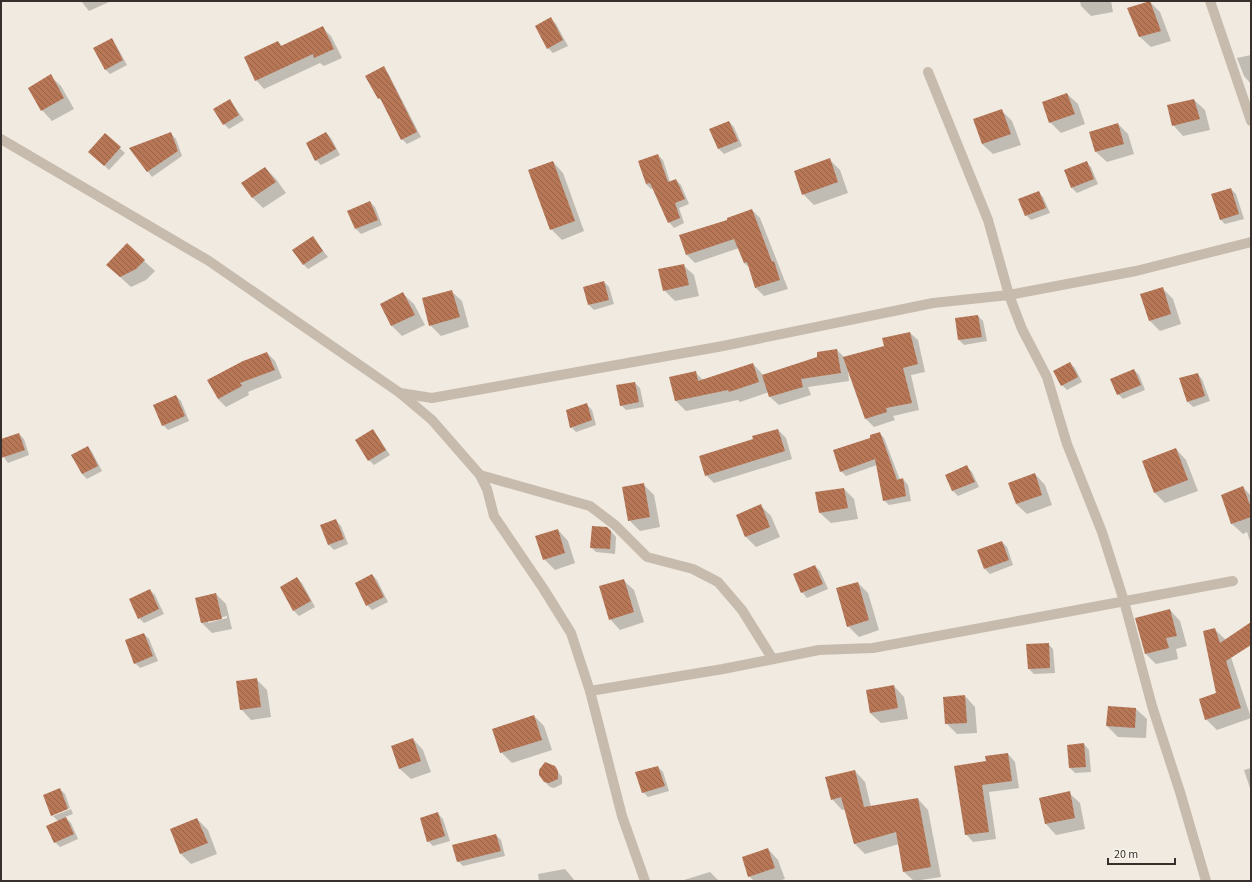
<svg xmlns="http://www.w3.org/2000/svg" width="1252" height="882" font-family="'Source Sans 3',sans-serif">
<style>
.shadow{fill:#0003;fill-rule:evenodd}
.building{fill:url(#building-back-hatch)}
.lines{fill:none;stroke-linecap:round;stroke-linejoin:round}
.minor{stroke:#c7bbad;stroke-width:10}
</style>
<defs>
<pattern id="building-back-hatch" width="6" height="6" patternUnits="userSpaceOnUse"><rect width="6" height="6" fill="#b77757"/><path d="M-1 5l2 2M0 0l6 6M5-1l2 2" fill="none" stroke="#966248"/></pattern>
</defs>
<rect width="100%" height="100%" fill="#f0eae0"/>
<g class="shadow">
<polygon points="81,1 109,1 109,2 89,11"/>
<polygon points="1080,1 1111,1 1113,12 1091,16 1081,6"/>
<polygon points="1150,2 1160,12 1171,41 1151,47 1140,37"/>
<polygon points="551,19 556,24 568,46 553,53 548,48"/>
<polygon points="322,28 331,36 342,58 324,66 320,63 264,89 256,80 278,42 282,46"/>
<polygon points="111,40 116,45 127,65 110,74 105,69"/>
<polygon points="1251,55 1251,84 1244,76 1237,58"/>
<polygon points="383,68 388,73 421,137 407,144 402,139 384,103 379,98"/>
<polygon points="50,76 61,86 74,109 52,121 42,110"/>
<polygon points="1067,94 1078,104 1085,124 1061,133 1050,122"/>
<polygon points="230,100 244,120 229,129 224,124"/>
<polygon points="1194,100 1205,110 1210,130 1183,136 1173,125"/>
<polygon points="1002,111 1012,121 1021,145 993,154 982,144"/>
<polygon points="729,122 734,127 742,146 724,154 719,149 711,130"/>
<polygon points="1118,124 1128,134 1134,154 1107,162 1096,152 1090,132"/>
<polygon points="326,133 331,138 340,155 321,165 316,160"/>
<polygon points="171,134 176,139 182,156 152,177 131,148"/>
<polygon points="105,135 125,153 109,170 90,152"/>
<polygon points="658,155 663,160 670,182 676,180 681,185 689,204 679,208 684,223 674,228 669,222 654,188 651,189 646,184"/>
<polygon points="830,160 840,170 848,193 814,205 803,194"/>
<polygon points="553,162 563,173 584,231 562,240 551,229"/>
<polygon points="1086,162 1091,167 1098,184 1077,193 1072,188"/>
<polygon points="265,168 276,179 286,193 263,208 253,198 243,183"/>
<polygon points="1231,189 1236,194 1244,219 1225,224 1220,219"/>
<polygon points="1038,192 1043,197 1050,213 1031,220 1026,215"/>
<polygon points="370,202 375,207 382,225 361,234 356,229"/>
<polygon points="752,210 760,218 788,289 764,296 756,288 750,268 744,263 739,248 695,263 687,255 729,220"/>
<polygon points="312,237 328,257 308,269 303,264"/>
<polygon points="144,261 155,271 146,280 131,287 118,275"/>
<polygon points="683,265 694,275 699,296 675,301 664,290"/>
<polygon points="604,282 609,287 614,304 594,310 589,305"/>
<polygon points="1162,288 1173,299 1181,324 1160,331 1150,321"/>
<polygon points="451,291 462,301 469,327 441,336 430,325"/>
<polygon points="403,294 414,304 425,325 402,336 392,326 381,305"/>
<polygon points="978,316 983,321 987,341 964,345 959,340"/>
<polygon points="910,333 918,340 925,372 911,375 919,410 893,416 895,420 874,427 866,419 848,370 849,381 808,387 811,395 779,405 770,397 769,392 740,402 738,400 686,411 676,401 670,378 695,372 703,380 753,364 764,376 819,358 837,350 844,357 885,347"/>
<polygon points="267,353 275,361 282,378 248,392 249,395 226,407 218,399"/>
<polygon points="1070,363 1075,368 1082,382 1067,390 1062,385"/>
<polygon points="1134,370 1139,375 1145,390 1123,399 1118,394"/>
<polygon points="1197,374 1202,379 1210,401 1193,407 1188,402 1181,379"/>
<polygon points="635,383 640,388 644,407 626,410 621,405"/>
<polygon points="176,396 181,401 189,421 168,430 163,425"/>
<polygon points="587,405 592,410 596,425 576,432 571,427"/>
<polygon points="373,430 390,455 374,465 369,460"/>
<polygon points="778,430 786,438 792,459 714,483 706,475"/>
<polygon points="879,433 884,438 900,480 903,479 908,485 911,501 889,505 884,500 877,465 846,476 841,471"/>
<polygon points="19,434 24,439 29,455 8,463 1,453 1,441"/>
<polygon points="87,447 92,452 102,471 87,479 82,474"/>
<polygon points="1176,449 1186,460 1198,491 1165,503 1155,493 1143,462"/>
<polygon points="967,467 972,472 979,487 958,496 953,491 946,476"/>
<polygon points="1035,474 1045,485 1052,505 1027,514 1016,504"/>
<polygon points="643,484 654,495 660,527 640,531 629,520"/>
<polygon points="1243,487 1251,496 1251,544 1247,532 1243,534 1232,524"/>
<polygon points="844,489 854,499 858,519 831,523 820,513"/>
<polygon points="761,506 771,516 780,537 756,547 745,536"/>
<polygon points="336,521 341,526 348,544 334,550 329,545 321,526"/>
<polygon points="558,530 568,541 575,563 555,570 544,559"/>
<polygon points="611,531 616,537 615,554 596,552 591,547"/>
<polygon points="1002,542 1007,547 1013,565 990,574 985,569"/>
<polygon points="815,566 820,571 828,589 807,598 802,592"/>
<polygon points="372,575 377,580 388,602 372,610 367,605"/>
<polygon points="297,578 302,583 315,607 299,616 294,611 281,588"/>
<polygon points="623,580 634,590 644,622 620,630 610,619"/>
<polygon points="858,583 868,593 879,630 859,637 848,626"/>
<polygon points="150,590 155,595 164,614 144,623 139,618"/>
<path d="M216,594L226,604L232,629L212,633L202,623L196,598ZM227,616V618L208,623V621Z"/>
<polygon points="1170,610 1180,621 1187,646 1176,649 1178,659 1156,664 1146,654"/>
<polygon points="1214,629 1225,639 1251,718 1217,730 1206,719 1217,693"/>
<polygon points="144,634 149,639 158,661 140,668 135,663"/>
<polygon points="1048,644 1053,649 1055,673 1034,674 1029,669"/>
<polygon points="256,679 267,690 271,717 251,720 241,709"/>
<polygon points="894,686 904,697 908,719 881,723 870,713 867,691"/>
<polygon points="965,696 975,707 977,733 957,734 946,723"/>
<polygon points="1109,707 1136,709 1147,719 1146,738 1118,737 1107,726"/>
<polygon points="534,716 544,726 552,750 512,763 501,752"/>
<polygon points="413,739 423,750 431,772 411,779 400,769 392,747"/>
<polygon points="1084,744 1089,750 1091,772 1075,773 1070,768"/>
<polygon points="1008,754 1015,762 1019,788 989,792 996,839 973,842 966,834 987,762"/>
<polygon points="554,767 562,777 562,784 554,788 550,787 544,781"/>
<polygon points="658,767 663,772 669,791 648,797 643,792"/>
<polygon points="1251,768 1251,791 1244,770"/>
<polygon points="855,771 865,782 871,807 918,799 928,810 941,877 914,881 904,872 899,844 865,854 854,843 845,809 842,810 832,799"/>
<polygon points="60,789 65,794 70,808 53,814 53,816 71,809 73,814 65,817 71,823 78,839 60,847 55,842 58,821 52,815"/>
<polygon points="1069,793 1080,803 1085,829 1056,835 1046,824 1040,798"/>
<polygon points="438,814 443,819 450,841 433,846 428,841"/>
<polygon points="197,819 208,830 217,854 191,864 181,854 171,830"/>
<polygon points="496,835 501,840 505,856 463,866 458,861"/>
<polygon points="768,849 778,860 785,879 778,881 754,881 749,876"/>
<polygon points="565,869 575,881 539,881 538,874"/>
<polygon points="710,872 719,881 684,881 684,880"/>
</g>
<g class="building">
<polygon points="1150,1 1161,31 1139,37 1127,8"/>
<polygon points="551,17 563,40 547,49 535,26"/>
<polygon points="323,26 334,49 314,58 313,54 255,81 244,57 278,41 281,46"/>
<polygon points="112,38 123,60 105,70 93,48"/>
<polygon points="384,66 417,132 401,140 380,98 378,99 365,76"/>
<polygon points="51,74 64,98 41,111 28,88"/>
<polygon points="1067,93 1075,114 1049,123 1042,102"/>
<polygon points="230,99 239,115 223,125 213,109"/>
<polygon points="1194,99 1200,119 1172,126 1167,105"/>
<polygon points="1002,109 1011,134 982,144 973,119"/>
<polygon points="729,121 738,141 718,149 709,129"/>
<polygon points="1118,123 1124,144 1095,152 1089,132"/>
<polygon points="171,132 178,151 147,172 129,148"/>
<polygon points="326,132 336,149 315,161 306,143"/>
<polygon points="105,133 121,147 104,166 88,152"/>
<polygon points="658,154 668,182 676,179 685,199 675,203 680,218 668,223 650,183 646,184 638,161"/>
<polygon points="830,158 838,182 802,195 794,171"/>
<polygon points="553,161 575,221 550,230 528,170"/>
<polygon points="1087,161 1094,179 1071,188 1064,170"/>
<polygon points="265,167 276,182 252,198 241,183"/>
<polygon points="1231,188 1239,214 1220,220 1211,194"/>
<polygon points="1039,191 1046,208 1025,216 1018,199"/>
<polygon points="370,201 378,220 355,229 347,211"/>
<polygon points="752,209 772,262 774,261 780,280 755,288 747,262 744,263 734,239 686,255 679,235 727,220 727,218"/>
<polygon points="313,236 323,251 303,265 292,250"/>
<polygon points="127,243 145,260 136,269 120,277 106,265"/>
<polygon points="684,264 689,285 663,291 658,269"/>
<polygon points="604,281 609,300 588,305 583,287"/>
<polygon points="1163,287 1171,314 1149,321 1140,294"/>
<polygon points="452,290 460,317 429,326 422,298"/>
<polygon points="403,292 415,315 391,326 380,304"/>
<polygon points="978,315 982,337 958,340 955,318"/>
<polygon points="910,332 918,364 903,368 912,403 886,408 887,412 865,419 843,357 884,346 882,338"/>
<polygon points="837,349 841,373 801,379 803,387 769,397 762,375 817,357 817,352"/>
<polygon points="267,352 275,370 240,383 242,386 218,399 207,380 243,361"/>
<polygon points="1070,362 1078,377 1061,386 1053,371"/>
<polygon points="753,363 759,382 729,392 728,390 675,401 669,377 696,371 698,381"/>
<polygon points="1134,369 1141,385 1117,395 1110,379"/>
<polygon points="1198,373 1205,396 1187,402 1179,378"/>
<polygon points="635,382 639,402 620,406 616,385"/>
<polygon points="176,395 185,416 162,426 153,405"/>
<polygon points="587,403 592,420 570,428 566,410"/>
<polygon points="373,429 386,450 368,461 355,440"/>
<polygon points="778,429 785,451 705,476 699,456 753,439 752,436"/>
<polygon points="880,432 897,480 903,478 906,496 883,501 875,459 840,472 833,450 870,438 870,435"/>
<polygon points="19,433 25,450 1,458 1,439"/>
<polygon points="88,446 98,466 82,474 71,455"/>
<polygon points="1176,448 1188,480 1154,493 1142,461"/>
<polygon points="967,465 975,482 952,491 945,475"/>
<polygon points="1035,473 1042,495 1016,504 1008,483"/>
<polygon points="644,483 650,517 628,521 622,487"/>
<polygon points="1243,486 1251,508 1251,517 1231,524 1221,495"/>
<polygon points="844,488 848,508 819,513 815,492"/>
<polygon points="761,504 770,527 745,537 736,515"/>
<polygon points="336,519 344,539 328,545 320,525"/>
<polygon points="592,526 607,527 611,531 610,549 590,548"/>
<polygon points="558,529 565,553 543,560 535,536"/>
<polygon points="1002,541 1009,560 984,569 977,550"/>
<polygon points="815,565 823,584 801,593 793,574"/>
<polygon points="372,574 384,597 366,606 355,583"/>
<polygon points="297,577 311,601 293,611 280,587"/>
<polygon points="624,579 634,612 609,620 599,586"/>
<polygon points="858,582 869,620 847,627 836,588"/>
<polygon points="150,589 159,609 138,619 129,599"/>
<polygon points="216,593 222,619 201,623 195,598"/>
<polygon points="1170,609 1177,636 1166,638 1169,648 1145,654 1135,618"/>
<polygon points="1251,622 1251,645 1226,661 1241,708 1205,720 1199,699 1216,693 1203,631 1215,628 1220,643"/>
<polygon points="144,633 153,656 134,664 125,640"/>
<polygon points="1049,643 1050,668 1028,669 1026,644"/>
<polygon points="257,678 261,707 240,710 236,681"/>
<polygon points="894,685 898,708 870,713 866,690"/>
<polygon points="965,695 967,723 945,724 943,697"/>
<polygon points="1108,706 1136,708 1135,728 1106,726"/>
<polygon points="534,715 542,740 500,753 492,729"/>
<polygon points="413,738 421,761 399,769 391,746"/>
<polygon points="1084,743 1086,767 1069,768 1067,745"/>
<polygon points="1008,753 1012,781 982,785 989,832 965,835 954,766 986,761 985,756"/>
<polygon points="545,762 555,766 558,771 558,779 549,783 544,782 539,775 539,770"/>
<polygon points="658,766 665,786 642,793 635,772"/>
<polygon points="855,770 864,807 918,798 931,867 903,872 896,832 854,844 841,797 831,800 825,777"/>
<polygon points="60,788 68,809 51,816 43,795"/>
<polygon points="1070,791 1075,818 1045,824 1039,798"/>
<polygon points="438,812 445,836 427,842 420,818"/>
<polygon points="66,817 74,834 54,843 46,826"/>
<polygon points="197,818 208,843 180,854 170,829"/>
<polygon points="496,834 501,851 457,862 452,845"/>
<polygon points="768,848 775,868 748,877 742,857"/>
</g>
<g class="lines">
<g class="minor">
<polyline points="1210,1 1251,121"/>
<polyline points="928,72 988,220 1009,295 1022,329 1047,377 1067,444 1102,532 1124,601 1152,706 1180,792 1206,881"/>
<polyline points="1,139 209,261 400,393 432,398 723,346 933,303 1009,295 1136,271 1251,242"/>
<polyline points="400,393 432,420 480,475 487,489 494,516 543,588 571,633 590,691 622,816 645,881"/>
<polyline points="480,475 590,506 615,525 647,557 693,569 718,582 742,610 772,658"/>
<polyline points="590,691 723,669 819,650 873,648 1233,581"/>
</g>
</g>
<rect width="1252" height="882" fill="none" stroke="#362f2b" stroke-width="4"/>
<path d="M1108 858v6h67v-6" fill="none" stroke="#362f2b" stroke-width="2"/>
<text x="1114" y="858" font-size="12" fill="#362f2b" stroke="#f8f4ec" stroke-width="3" paint-order="stroke">20 m</text>
</svg>
